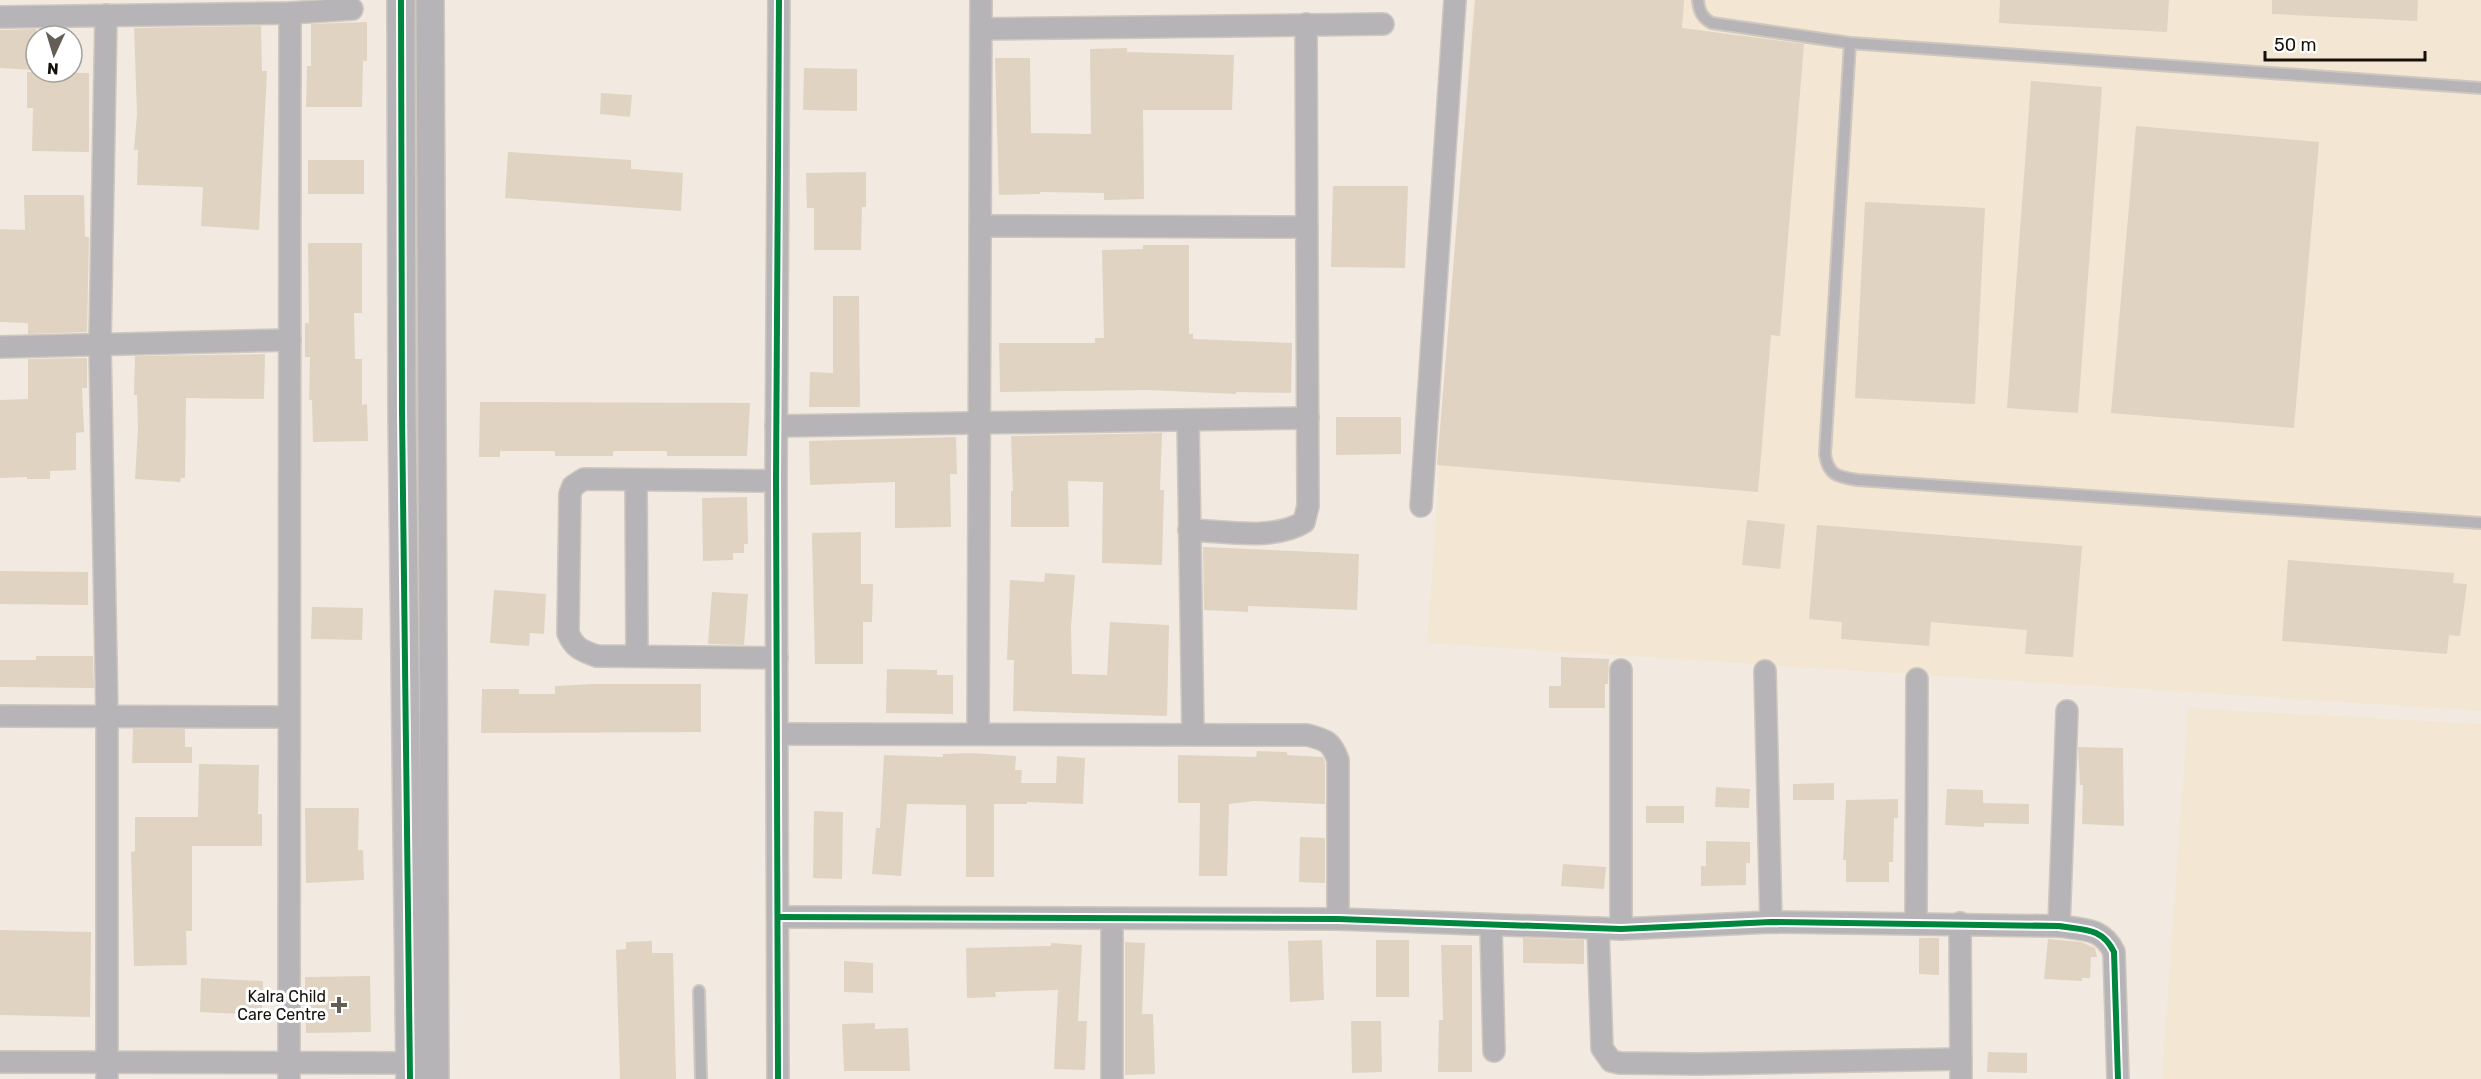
<svg xmlns="http://www.w3.org/2000/svg" width="2481" height="1079" font-family="Rubik,sans-serif">
<style>
.built{fill:#f3e6d3}
.building{fill:#e0d3c2}
.lines{fill:none;stroke-linecap:round;stroke-linejoin:round}
.service-casing{stroke:#cdc7c0;stroke-width:14}
.minor-casing{stroke:#cdc7c0;stroke-width:24}
.tertiary-casing{stroke:#cdc7c0;stroke-width:30}
.service{stroke:#b6b4b6;stroke-width:10}
.minor{stroke:#b6b4b6;stroke-width:21}
.tertiary{stroke:#b6b4b6;stroke-width:27}
.cycleway-casing{stroke:#fff;stroke-width:10}
.cycleway{stroke:#00873e;stroke-width:6}
.poi-dot{fill:#635e56;stroke:#fff;stroke-width:2}
.labels{text-anchor:middle;dominant-baseline:central;stroke-width:6;stroke-linejoin:round;paint-order:stroke}
.poi-label{font-size:16px;fill:#16120b;stroke:#fff;text-anchor:end}
</style>
<rect width="100%" height="100%" fill="#f2eae0"/>
<g class="built">
<polygon points="1473,0 2481,0 2481,711 1427,643"/>
<polygon points="2188,708 2481,724 2481,1079 2162,1079"/>
</g>
<g class="building">
<polygon points="1475,0 1684,0 1682,28 1804,44 1780,336 1771,335 1758,492 1437,465"/>
<polygon points="2000,0 2169,0 2167,32 1999,23"/>
<polygon points="2272,0 2418,0 2417,21 2272,14"/>
<polygon points="367,22 367,61 363,61 362,107 306,107 307,66 311,66 311,24"/>
<polygon points="261,26 262,71 267,71 259,230 201,226 203,187 137,185 138,150 134,150 137,114 134,28"/>
<polygon points="36,29 36,70 0,68 0,30"/>
<polygon points="1127,48 1127,52 1234,55 1232,110 1143,110 1144,199 1104,200 1104,193 1040,192 1040,194 999,195 995,58 1030,58 1031,133 1091,134 1090,49"/>
<polygon points="804,68 857,69 857,111 803,110"/>
<polygon points="27,72 89,73 89,152 32,151 33,108 27,108"/>
<polygon points="2031,81 2102,87 2078,413 2007,408"/>
<polygon points="601,93 632,95 630,117 600,114"/>
<polygon points="2136,126 2319,142 2294,428 2111,413"/>
<polygon points="508,152 631,160 631,169 683,173 681,211 505,198"/>
<rect x="308" y="160" width="56" height="34"/>
<polygon points="866,172 866,207 862,207 861,250 814,250 814,208 807,208 806,173"/>
<polygon points="1333,186 1408,186 1405,268 1331,267"/>
<polygon points="24,195 84,195 85,237 89,237 87,332 28,334 28,323 0,322 0,229 25,230"/>
<polygon points="1865,202 1985,208 1975,404 1855,398"/>
<polygon points="308,243 362,243 362,313 354,313 355,359 362,359 362,405 367,404 368,441 313,442 312,400 309,400 310,357 305,357 305,323 309,323"/>
<polygon points="1143,245 1189,245 1189,334 1193,334 1193,339 1292,343 1291,393 1236,392 1236,394 1149,390 1000,392 999,343 1095,343 1095,338 1104,338 1102,250 1143,249"/>
<polygon points="833,296 859,296 860,407 809,407 810,372 833,373"/>
<polygon points="265,354 264,399 186,398 185,478 181,478 180,482 135,479 138,428 137,395 134,395 135,356"/>
<polygon points="87,358 87,388 82,388 84,432 76,433 76,470 50,471 50,479 27,479 27,477 0,478 0,400 28,399 28,359"/>
<polygon points="480,402 750,403 747,456 667,456 667,451 613,451 613,456 555,456 555,451 500,451 500,457 479,457"/>
<polygon points="1336,417 1401,417 1401,454 1336,455"/>
<polygon points="1162,433 1160,490 1164,490 1162,565 1102,563 1103,482 1068,481 1069,527 1011,527 1011,491 1013,491 1011,436"/>
<polygon points="956,437 957,474 950,474 951,527 895,528 895,482 810,485 809,441"/>
<polygon points="747,497 748,544 744,544 744,553 733,553 733,560 703,561 702,498"/>
<polygon points="1747,520 1785,524 1780,569 1742,565"/>
<polygon points="1817,525 2082,546 2073,657 2025,654 2027,630 1931,622 1929,646 1841,639 1842,622 1809,619"/>
<polygon points="861,532 861,584 873,584 872,622 863,622 863,664 815,664 812,533"/>
<polygon points="1203,547 1359,554 1357,610 1248,606 1248,612 1204,610"/>
<polygon points="2288,560 2454,573 2453,583 2467,584 2460,636 2449,635 2447,654 2282,641"/>
<polygon points="0,571 88,572 88,605 0,604"/>
<polygon points="1045,573 1075,575 1071,627 1072,674 1107,675 1110,622 1169,625 1167,716 1013,711 1014,660 1007,660 1010,580 1044,582"/>
<polygon points="494,590 546,594 544,634 530,633 529,646 490,643"/>
<polygon points="712,592 748,594 744,645 708,644"/>
<polygon points="312,607 363,608 362,640 311,639"/>
<polygon points="36,656 93,656 94,688 0,687 0,660 36,660"/>
<polygon points="1561,657 1609,659 1608,684 1605,684 1605,708 1549,708 1549,686 1561,686"/>
<polygon points="887,669 937,670 937,675 953,675 953,714 886,713"/>
<polygon points="594,684 701,684 701,732 481,733 482,689 519,689 519,694 555,694 555,686"/>
<polygon points="133,729 185,729 185,747 192,747 192,763 132,763"/>
<polygon points="2078,747 2123,748 2124,826 2082,824 2083,785 2080,785"/>
<polygon points="1257,751 1287,752 1287,755 1323,757 1325,762 1325,804 1255,801 1229,804 1227,876 1199,876 1200,803 1178,803 1178,755 1256,757"/>
<polygon points="971,753 1016,756 1015,770 1022,770 1021,783 1056,783 1057,756 1085,758 1083,804 1027,802 1027,804 994,804 994,877 966,877 966,805 907,804 901,876 872,874 876,828 880,828 884,755 943,757 943,754"/>
<polygon points="199,764 259,765 258,814 262,814 262,846 192,846 192,931 186,931 187,965 134,966 131,852 135,851 135,817 198,817"/>
<polygon points="1834,783 1834,800 1793,800 1793,784"/>
<polygon points="1716,787 1750,789 1749,808 1715,807"/>
<polygon points="1947,789 1983,790 1983,803 2029,804 2029,824 1984,823 1984,827 1945,825"/>
<polygon points="1898,799 1898,818 1894,818 1893,862 1889,862 1889,882 1846,882 1846,860 1843,860 1846,800"/>
<rect x="1646" y="806" width="38" height="17"/>
<polygon points="305,808 359,808 358,850 363,850 364,880 306,883"/>
<polygon points="814,811 843,812 842,879 813,878"/>
<polygon points="1300,837 1325,838 1325,883 1299,882"/>
<polygon points="1706,841 1750,842 1750,863 1746,863 1746,885 1701,886 1701,866 1706,866"/>
<polygon points="1563,864 1606,867 1604,889 1561,886"/>
<polygon points="0,930 91,932 90,1017 0,1015"/>
<polygon points="1523,938 1584,940 1584,964 1523,963"/>
<polygon points="1919,938 1939,938 1939,975 1919,974"/>
<polygon points="2048,939 2081,942 2095,948 2097,957 2091,957 2090,978 2082,978 2082,981 2044,979"/>
<polygon points="1322,940 1324,1000 1290,1002 1288,941"/>
<rect x="1376" y="940" width="33" height="57"/>
<polygon points="652,941 652,953 673,953 676,1079 620,1079 616,950 626,949 626,942"/>
<polygon points="1125,942 1145,943 1142,1014 1153,1014 1155,1074 1125,1075"/>
<polygon points="1051,943 1082,945 1078,1021 1087,1021 1085,1070 1054,1069 1058,990 995,992 996,997 967,998 966,948 1051,946"/>
<polygon points="1441,945 1472,945 1472,1072 1438,1072 1439,1020 1443,1020"/>
<polygon points="844,961 873,963 873,993 844,992"/>
<polygon points="370,976 371,1032 306,1033 305,977"/>
<polygon points="201,978 263,981 262,1015 200,1012"/>
<polygon points="1351,1021 1381,1021 1382,1072 1352,1073"/>
<polygon points="875,1023 875,1029 908,1028 910,1071 844,1071 842,1024"/>
<polygon points="1988,1052 2027,1053 2027,1073 1987,1072"/>
</g>
<g class="lines">
<defs>
<g id="service">
<path d="M1698,0C1699,11 1702,18 1712,23L1850,43L2481,88"/>
<path d="M1850,43L1825,454C1828,476 1839,477 1858,480L2481,523"/>
<polyline points="699,991 701,1079"/>
</g>
<g id="minor">
<polyline points="106,15 100,345 107,716 107,1079"/>
<polyline points="0,17 290,13 352,9"/>
<polyline points="981,29 1383,24"/>
<polyline points="980,226 1307,227"/>
<polyline points="0,347 290,340"/>
<polyline points="1188,420 1193,734"/>
<polyline points="776,426 1308,418"/>
<polyline points="636,480 637,655"/>
<path d="M776,481L584,479L573,486L570,494L568,633C574,648 582,651 597,656L777,658"/>
<polyline points="1421,506 1455,0"/>
<path d="M1189,530C1224,531 1274,541 1304,522L1308,506L1306,24"/>
<polyline points="1621,670 1621,929"/>
<polyline points="1765,671 1771,922"/>
<polyline points="0,716 289,717"/>
<polyline points="978,733 981,0"/>
<path d="M777,734L1307,735C1326,740 1331,741 1338,760V919"/>
<path d="M778,917L1338,919L1621,929L1771,922L2059,926C2083,930 2102,927 2114,952L2118,1079"/>
<polyline points="1112,919 1112,1079"/>
<polyline points="1916,923 1917,679"/>
<polyline points="1960,923 1961,1079"/>
<polyline points="1491,926 1494,1051"/>
<polyline points="2059,926 2067,711"/>
<polyline points="1598,928 1602,1048 1611,1061 1620,1063 1699,1064 1961,1059"/>
<polyline points="0,1062 410,1063"/>
<polyline points="289,1079 290,13"/>
<polyline points="778,1079 776,481 779,0"/>
</g>
<g id="tertiary">
<polyline points="401,0 402,412 410,1079"/>
<polyline points="430,0 435,1079"/>
</g>
</defs>
<use href="#service" class="service-casing"/>
<use href="#minor" class="minor-casing"/>
<use href="#tertiary" class="tertiary-casing"/>
<use href="#service" class="service"/>
<use href="#minor" class="minor"/>
<use href="#tertiary" class="tertiary"/>
<defs>
<g id="cycleway">
<polyline points="401,0 402,412 410,1079"/>
<path d="M778,917L1338,919L1621,929L1771,922L2059,926C2083,930 2102,927 2114,952L2118,1079"/>
<polyline points="778,1079 776,481 779,0"/>
</g>
</defs>
<use href="#cycleway" class="cycleway-casing"/>
<use href="#cycleway" class="cycleway"/>
</g>
<path class="poi-dot" d="M336 996h6v6h6v6h-6v6h-6v-6h-6v-6h6z"/>
<g class="labels">
<g class="poi-label">
<text x="326" y="996">Kalra Child<tspan x="326" dy="18">Care Centre</tspan></text>
</g>
</g>
<g transform="translate(54 54) rotate(184)"><circle r="28" fill="#ffffff" stroke="#a2a09d" stroke-width="1.5"/>
<path d="M0-4.5L10 22L0 15L-10 22Z" fill="#635e56"/>
<text y="-9" font-size="16" font-weight="bold" text-anchor="middle" fill="#16120b">N</text>
</g>
<path d="M2265 51v9h160v-9" fill="none" stroke="#16120b" stroke-width="3"/>
<text x="2274" y="51" font-size="18" fill="#16120b" stroke="#ffffff" stroke-width="4.5" paint-order="stroke">50 m</text>
</svg>
